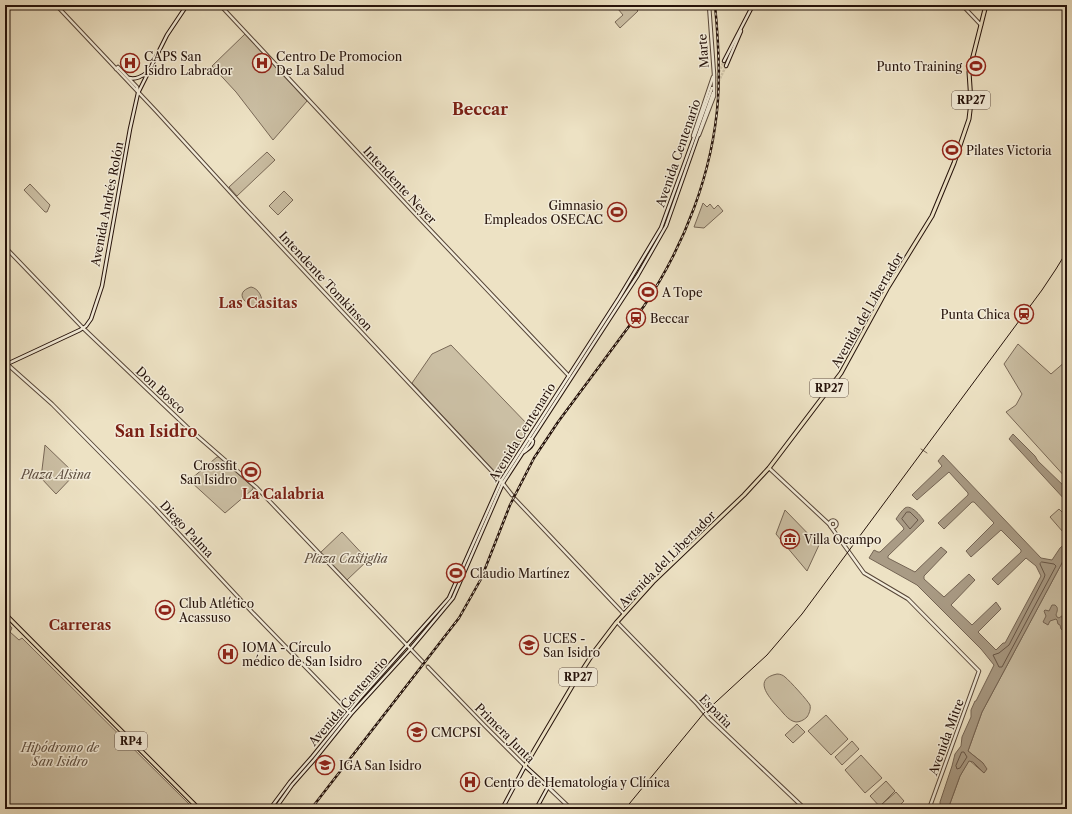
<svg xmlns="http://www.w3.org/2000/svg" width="1072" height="814" font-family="'Libre Caslon Text',serif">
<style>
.green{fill:#cbbfa4;stroke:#786857}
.water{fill:#a99b85;stroke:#746454}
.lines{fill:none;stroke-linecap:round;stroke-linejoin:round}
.shore{stroke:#675648;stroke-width:1}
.stream{stroke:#746454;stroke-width:1}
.tertiary-tunnel{stroke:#cfc3a8;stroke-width:2.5;stroke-dasharray:2.5 1;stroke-linecap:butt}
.secondary-tunnel{stroke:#cfc3a8;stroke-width:2.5;stroke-dasharray:2.5 1;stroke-linecap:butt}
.tertiary-casing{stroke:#574638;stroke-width:4.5}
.secondary-casing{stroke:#25120a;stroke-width:4.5}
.primary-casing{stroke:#25120a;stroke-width:5}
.tertiary{stroke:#f3ecd9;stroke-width:2.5}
.secondary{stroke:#f3ecd9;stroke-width:2.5}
.primary{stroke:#ede2c4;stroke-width:3}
.tram{stroke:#25120a;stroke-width:1}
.rail-casing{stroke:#25120a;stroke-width:2.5}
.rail{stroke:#f3ecd9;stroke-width:1;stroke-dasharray:3;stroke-linecap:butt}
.labels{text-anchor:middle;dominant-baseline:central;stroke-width:3;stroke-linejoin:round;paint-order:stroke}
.shield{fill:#f3ecd9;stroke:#635348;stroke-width:1}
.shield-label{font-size:11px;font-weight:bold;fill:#25120a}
.street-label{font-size:12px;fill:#25120a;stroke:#f3ecd9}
.poi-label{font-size:12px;fill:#25120a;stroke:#f3ecd9;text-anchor:start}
.park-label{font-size:12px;font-style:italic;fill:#5f4f40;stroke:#f3ecd9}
.quarter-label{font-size:14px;font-weight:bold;fill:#7a1f14;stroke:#f3ecd9}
.district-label{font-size:16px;font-weight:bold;fill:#7a1f14;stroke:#f3ecd9}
</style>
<rect width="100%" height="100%" fill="#ede2c4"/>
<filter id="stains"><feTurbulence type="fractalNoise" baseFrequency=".005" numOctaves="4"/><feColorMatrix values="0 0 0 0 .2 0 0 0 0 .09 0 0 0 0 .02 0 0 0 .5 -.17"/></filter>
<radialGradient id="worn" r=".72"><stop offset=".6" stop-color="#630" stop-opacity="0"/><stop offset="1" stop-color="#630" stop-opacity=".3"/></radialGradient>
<g class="green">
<polygon points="622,5 633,5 638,11 620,28 615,22 623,15 618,9"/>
<polygon points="245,34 307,101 273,140 236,92 212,66"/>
<polygon points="267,152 275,160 237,196 229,187"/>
<polygon points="30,184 50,205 47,212 45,212 24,190"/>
<polygon points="284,191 293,200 278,215 269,206"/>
<polygon points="703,203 707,207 710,204 714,209 718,205 723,211 704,228 694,227"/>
<path d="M251,287C258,288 264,298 261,305L257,308C246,305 233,293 251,287Z"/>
<polygon points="1018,344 1051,374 1066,361 1067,362 1067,479 1006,412 1016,405 1022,394 1004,364"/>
<polygon points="451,345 530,427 498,475 412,383 432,354"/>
<polygon points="45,445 75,474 56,494 41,478"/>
<polygon points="217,457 219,457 253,487 253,489 225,513 190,481 191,479"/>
<polygon points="1059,509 1067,517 1067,529 1063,532 1050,517"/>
<polygon points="785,510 819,545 807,571 776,534"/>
<polygon points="342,532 368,560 347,580 320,553"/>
<polygon points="1067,557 1067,809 948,809 960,776 969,760 984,773 983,763 968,751 982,712 1063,561"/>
<polygon points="5,620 12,628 10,632 19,640 22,638 194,809 5,809"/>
<path d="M777,674C780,674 783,675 785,677C790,681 808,701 810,705C811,709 809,714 807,717C804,720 800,722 796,722C788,721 782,711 777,706C768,696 753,679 777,674Z"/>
<polygon points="826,715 848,739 831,755 808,731"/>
<polygon points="797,724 805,732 793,743 785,735"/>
<polygon points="852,741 859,749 842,765 835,757"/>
<polygon points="861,755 882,778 865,793 845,770"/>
<polygon points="886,781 895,791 881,805 896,792 904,801 897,808 898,809 882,809 870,796"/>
</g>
<g class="water">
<polygon points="1013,434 1035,456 1038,461 1067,489 1067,504 1066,503 1066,501 1009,439"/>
<path d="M943,455L1041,558L1052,560L1060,548L1067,542V557L1063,561L982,712L968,751L983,763L987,769L984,773L973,762L969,761L960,776L948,809H940V802L952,766L955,754L961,746L962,737L971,717V710L975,701H976L994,665L981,649L917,585L869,558L874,550L878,552H880L904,529L903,527L896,519C898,516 902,510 905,508C911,504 921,516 924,521L888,556V558L915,572L941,547L947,552L924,576V579L944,597L969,574L975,580L951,605L972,625L996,602L1001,609L978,632L996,650L1003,643H1005L1041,576L1036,566L1026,558L998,585L992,579L1021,552V550L1001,530L971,557L966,551L994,523L974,502H972L944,529L938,523L968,495V493L949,472L917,500L912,495L942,466L938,461Z"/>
<path d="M1052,605H1055C1059,608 1057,611 1056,615L1057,617L1059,618L1063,615L1062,618C1069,619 1067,628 1067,634L1061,629L1060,625L1058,624L1057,620L1056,619L1050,621L1048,625L1043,622L1046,616L1044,611L1045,610L1049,611Z"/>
</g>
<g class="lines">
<g class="shore">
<polygon points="907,512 910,512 918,520 910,529 902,519"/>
<polygon points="1042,562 1054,564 1056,566 1002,667 999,667 993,655 999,653 1009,645 1044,578 1045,575 1040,564"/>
<polygon points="962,752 964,752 967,757 960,768 957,769 956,766"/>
</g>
<polyline class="stream" points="921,449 927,453"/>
<polyline class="tertiary-tunnel" points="423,662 428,667"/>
<g class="secondary-tunnel">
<polyline points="712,88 724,61"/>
<polyline points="714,91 726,66"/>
</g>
<defs>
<g id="tertiary">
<polyline points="56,5 156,111 242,205 501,481 512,495"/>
<polyline points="220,5 419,218 569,376"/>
<polyline points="962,5 981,25"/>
<polyline points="116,69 118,67 137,87 138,92"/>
<polyline points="699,135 714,96 714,74 709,5"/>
<polyline points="693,136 713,77"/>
<polyline points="5,247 83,328 125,368 187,427 257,488 423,662"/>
<polyline points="7,364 52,404 154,507 252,612 350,713"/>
<polyline points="769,468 829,524"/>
<polyline points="515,499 624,614"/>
<circle cx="833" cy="524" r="3.5"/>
<polyline points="831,527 864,573 908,599 979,671 929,809"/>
<polyline points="617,622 697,704 708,717 805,809"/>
<polyline points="428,667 484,725 525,766"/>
<polyline points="548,787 571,809"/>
</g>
<g id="secondary">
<polyline points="724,61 753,5"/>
<polyline points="726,66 741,31"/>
<path d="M129,78C136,80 142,76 148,72"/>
<polyline points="5,365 80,330 86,326 91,319 102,286 130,129 138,93 167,35 187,5"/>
<path d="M524,452C528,449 533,446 533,441L530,439"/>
<polyline points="270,809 290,782 312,757 360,698 449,598 501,481 619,298 661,228 712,88"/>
<polyline points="275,809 292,785 314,760 351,714 412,647 453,598 503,483 638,275 666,226 713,93"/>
<polyline points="502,809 525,766 548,787 536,809"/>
</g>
<g id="primary">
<polyline points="5,614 199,809"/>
<polyline points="525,766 574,683 594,652 616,623 653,582 744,495 769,468 841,373 887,289 932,216 954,163 969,119 971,102 969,72 986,5"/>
</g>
</defs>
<use href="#tertiary" class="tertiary-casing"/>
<use href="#secondary" class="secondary-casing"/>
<use href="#primary" class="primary-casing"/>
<use href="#tertiary" class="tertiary"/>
<use href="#secondary" class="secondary"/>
<use href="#primary" class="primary"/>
<polyline class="tram" points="625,809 704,713 767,655 802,614 1042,290 1056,269 1067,251"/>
<defs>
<path id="rail" d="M311,809L459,618L481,579L510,505L534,458L558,422L644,306C684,246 713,173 718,99C720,68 718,36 715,5"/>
</defs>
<use href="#rail" class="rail-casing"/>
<use href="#rail" class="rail"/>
</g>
<defs>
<symbol id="hospital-ring" viewBox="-11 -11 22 22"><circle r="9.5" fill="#f3ecd9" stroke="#8f2418" stroke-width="1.5"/><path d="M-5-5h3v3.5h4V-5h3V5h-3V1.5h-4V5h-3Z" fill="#8f2418"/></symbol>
<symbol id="stadium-ring" viewBox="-11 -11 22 22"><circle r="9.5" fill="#f3ecd9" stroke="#8f2418" stroke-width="1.5"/><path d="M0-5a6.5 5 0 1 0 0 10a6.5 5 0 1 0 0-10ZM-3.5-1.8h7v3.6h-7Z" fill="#8f2418"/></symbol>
<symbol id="station-ring" viewBox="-11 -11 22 22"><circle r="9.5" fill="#f3ecd9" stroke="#8f2418" stroke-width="1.5"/><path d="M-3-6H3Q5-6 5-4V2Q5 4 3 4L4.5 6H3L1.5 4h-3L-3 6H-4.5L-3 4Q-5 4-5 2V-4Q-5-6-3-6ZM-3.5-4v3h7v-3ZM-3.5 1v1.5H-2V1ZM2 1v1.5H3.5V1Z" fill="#8f2418"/></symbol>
<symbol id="museum-ring" viewBox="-11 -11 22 22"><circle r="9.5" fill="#f3ecd9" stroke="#8f2418" stroke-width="1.5"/><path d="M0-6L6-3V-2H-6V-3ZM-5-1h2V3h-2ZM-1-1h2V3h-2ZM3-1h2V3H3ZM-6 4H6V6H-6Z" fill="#8f2418"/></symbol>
<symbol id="university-ring" viewBox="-11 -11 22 22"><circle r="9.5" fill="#f3ecd9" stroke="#8f2418" stroke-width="1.5"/><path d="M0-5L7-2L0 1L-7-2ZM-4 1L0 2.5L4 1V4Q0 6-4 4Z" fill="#8f2418"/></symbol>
</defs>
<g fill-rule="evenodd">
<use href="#hospital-ring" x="119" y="52" width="22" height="22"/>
<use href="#hospital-ring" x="251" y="52" width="22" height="22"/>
<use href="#stadium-ring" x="965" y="55" width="22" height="22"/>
<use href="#stadium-ring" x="941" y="139" width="22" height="22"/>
<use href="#stadium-ring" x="606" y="201" width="22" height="22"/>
<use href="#stadium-ring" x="637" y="281" width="22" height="22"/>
<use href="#station-ring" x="1013" y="303" width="22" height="22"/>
<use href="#station-ring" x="625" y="307" width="22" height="22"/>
<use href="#stadium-ring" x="240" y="461" width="22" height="22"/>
<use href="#museum-ring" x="779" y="528" width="22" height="22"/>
<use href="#stadium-ring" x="445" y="562" width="22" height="22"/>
<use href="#stadium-ring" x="154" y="599" width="22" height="22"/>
<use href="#university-ring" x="518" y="634" width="22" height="22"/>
<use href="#hospital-ring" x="217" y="643" width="22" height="22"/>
<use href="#university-ring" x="406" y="721" width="22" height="22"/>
<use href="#university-ring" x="314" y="754" width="22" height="22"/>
<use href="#hospital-ring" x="459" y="771" width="22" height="22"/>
</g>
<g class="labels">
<g class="shield">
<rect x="952" y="91" width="38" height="18" rx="3"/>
<rect x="810" y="379" width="38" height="18" rx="3"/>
<rect x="559" y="668" width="38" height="18" rx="3"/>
<rect x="115" y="732" width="32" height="18" rx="3"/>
</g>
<g class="shield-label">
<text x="971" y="100">RP27</text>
<text x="829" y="388">RP27</text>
<text x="578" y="677">RP27</text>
<text x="131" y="741">RP4</text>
</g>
<g class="street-label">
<text transform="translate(703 51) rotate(-94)">Marte</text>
<text transform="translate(678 153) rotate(-71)">Avenida Centenario</text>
<text transform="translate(400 185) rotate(47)">Intendente Neyer</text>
<text transform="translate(107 204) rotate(-79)">Avenida Andrés Rolón</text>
<text transform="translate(326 281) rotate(47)">Intendente Tomkinson</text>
<text transform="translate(867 310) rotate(-60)">Avenida del Libertador</text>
<text transform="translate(161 390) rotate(43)">Don Bosco</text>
<text transform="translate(522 432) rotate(-58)">Avenida Centenario</text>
<text transform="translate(187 529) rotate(47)">Diego Palma</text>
<text transform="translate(667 559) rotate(-45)">Avenida del Libertador</text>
<text transform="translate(348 701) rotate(-49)">Avenida Centenario</text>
<text transform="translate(716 711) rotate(46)">España</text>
<text transform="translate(505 733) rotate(45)">Primera Junta</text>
<text transform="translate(946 737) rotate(-70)">Avenida Mitre</text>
</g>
<g class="poi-label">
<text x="144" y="56">CAPS San<tspan x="144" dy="14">Isidro Labrador</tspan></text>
<text x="276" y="56">Centro De Promocion<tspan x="276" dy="14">De La Salud</tspan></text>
<text x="962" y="66" text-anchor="end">Punto Training</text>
<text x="966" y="150">Pilates Victoria</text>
<text x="603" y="205" text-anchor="end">Gimnasio<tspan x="603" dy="14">Empleados OSECAC</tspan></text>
<text x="662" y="292">A Tope</text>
<text x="1010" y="314" text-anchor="end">Punta Chica</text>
<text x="650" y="318">Beccar</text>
<text x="237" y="465" text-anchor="end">Crossfit<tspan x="237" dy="14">San Isidro</tspan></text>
<text x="804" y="539">Villa Ocampo</text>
<text x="470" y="573">Claudio Martínez</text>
<text x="179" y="603">Club Atlético<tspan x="179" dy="14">Acassuso</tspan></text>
<text x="543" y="638">UCES -<tspan x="543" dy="14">San Isidro</tspan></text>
<text x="242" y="647">IOMA - Círculo<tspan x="242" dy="14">médico de San Isidro</tspan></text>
<text x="431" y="732">CMCPSI</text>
<text x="339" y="765">IGA San Isidro</text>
<text x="484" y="782">Centro de Hematología y Clínica</text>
</g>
<g class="park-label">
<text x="56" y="474">Plaza Alsina</text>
<text x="346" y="558">Plaza Castiglia</text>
<text x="60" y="747">Hipódromo de<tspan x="60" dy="14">San Isidro</tspan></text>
</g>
<g class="quarter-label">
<text x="258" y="303">Las Casitas</text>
<text x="283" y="494">La Calabria</text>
<text x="80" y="625">Carreras</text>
</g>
<g class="district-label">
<text x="480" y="109">Beccar</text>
<text x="156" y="431">San Isidro</text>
</g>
</g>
<rect width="1072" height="814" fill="none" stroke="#ede2c4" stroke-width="20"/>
<rect x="6" y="6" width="1060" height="802" fill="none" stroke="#25120a" stroke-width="2"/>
<rect x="10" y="10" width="1052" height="794" fill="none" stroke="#25120a"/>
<rect width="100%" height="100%" filter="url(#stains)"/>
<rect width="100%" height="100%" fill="url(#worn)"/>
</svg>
